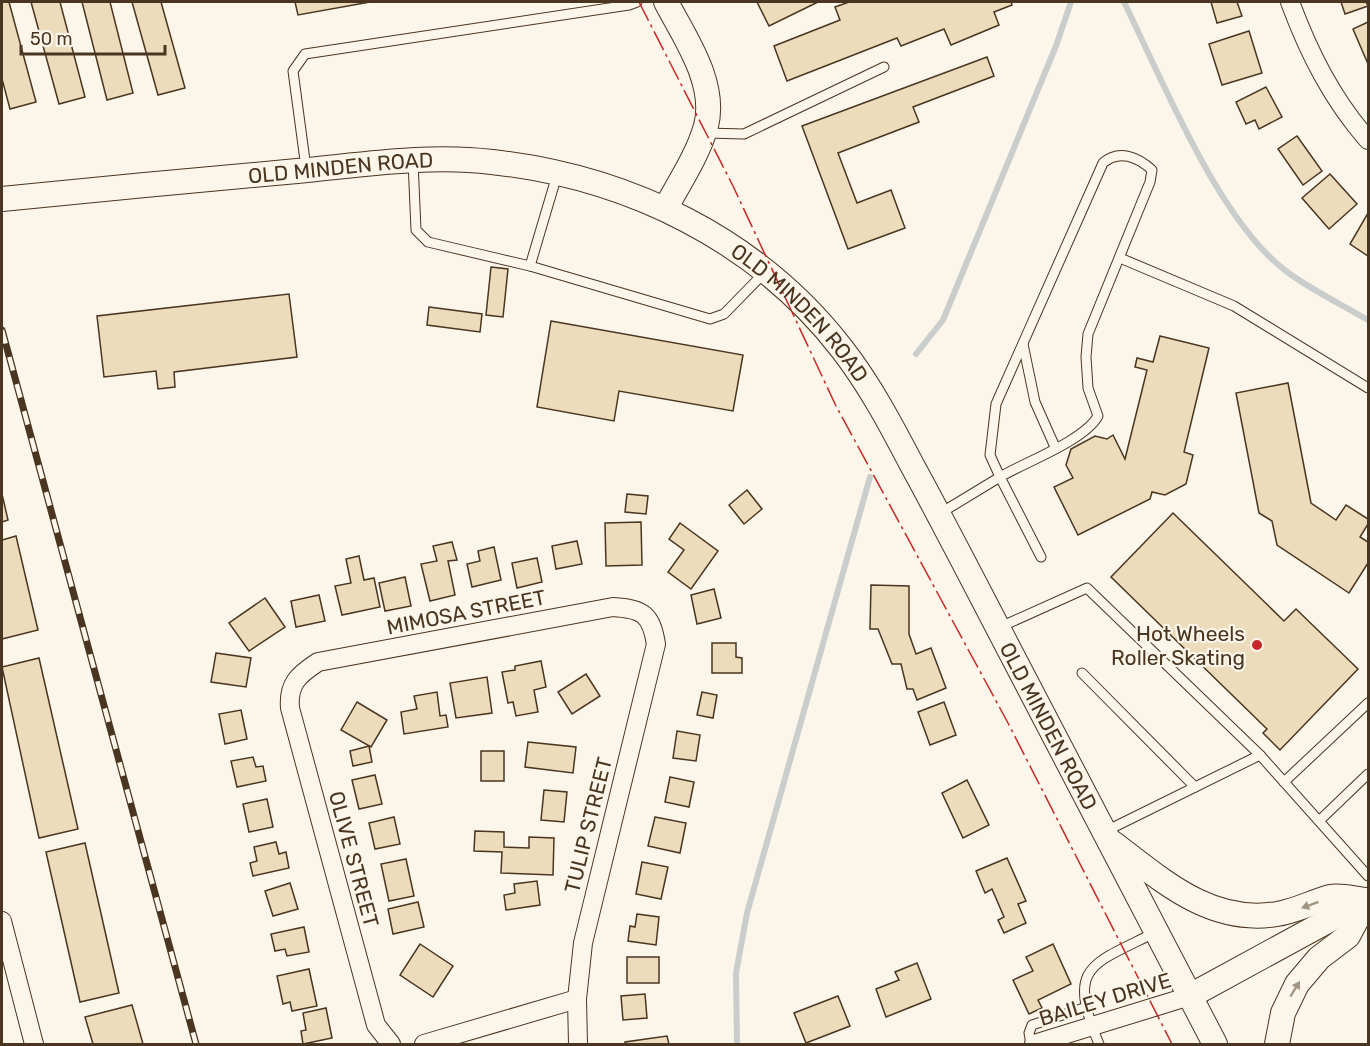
<svg xmlns="http://www.w3.org/2000/svg" width="1370" height="1046" font-family="Rubik,sans-serif">
<style>
.lines{fill:none;stroke-linecap:round;stroke-linejoin:round}
.stream{stroke:#c9cecd;stroke-width:6}
.building{fill:#ecdcbc;stroke:#4a3520;stroke-width:1.5}
.lane-casing{stroke:#4a3520;stroke-width:11}
.street-casing{stroke:#4a3520;stroke-width:20}
.secondary-casing{stroke:#4a3520;stroke-width:26}
.lane{stroke:#fbf6e9;stroke-width:9}
.street{stroke:#fbf6e9;stroke-width:18}
.secondary{stroke:#fbf6e9;stroke-width:24}
.rail-casing{stroke:#4a3520;stroke-width:7}
.rail{stroke:#fbf6e9;stroke-width:4.5;stroke-dasharray:14;stroke-linecap:butt}
.power{stroke:#c62828;stroke-width:1.5;stroke-dasharray:21 4.5 3 4.5;stroke-linecap:butt}
.oneway{fill:#a29684}
.poi-dot{fill:#c62828;stroke:#fbf6e9;stroke-width:2}
.labels{text-anchor:middle;dominant-baseline:central;stroke-width:4.5;stroke-linejoin:round;paint-order:stroke}
.street-label{font-size:21px;fill:#4a3520;stroke:#fbf6e9}
.poi-label{font-size:21px;fill:#4a3520;stroke:#fbf6e9;text-anchor:end}
</style>
<rect width="100%" height="100%" fill="#fbf6e9"/>
<g class="lines">
<g class="stream">
<path d="M1124,2C1162,79 1218,220 1286,271C1311,290 1341,304 1368,320"/>
<polyline points="916,354 943,320 1056,46 1071,2"/>
<polyline points="737,1044 736,973 747,913 870,477"/>
</g>
</g>
<g class="building">
<polygon points="2,2 9,2 36,102 10,109 2,79"/>
<polygon points="31,2 60,2 85,97 59,104"/>
<polygon points="82,2 110,2 133,93 107,100"/>
<polygon points="132,2 161,2 185,88 158,95"/>
<polygon points="295,2 370,2 298,15"/>
<polygon points="757,2 818,2 769,26"/>
<polygon points="849,2 1011,2 1012,5 994,12 999,25 951,45 944,29 901,46 897,38 787,81 774,46 840,20 835,7"/>
<polygon points="1211,2 1237,2 1242,16 1217,23"/>
<polygon points="1341,2 1366,2 1368,6 1345,14"/>
<polygon points="1368,22 1368,64 1353,29"/>
<polygon points="1249,31 1262,73 1222,85 1209,44"/>
<polygon points="987,57 994,76 913,107 919,122 838,153 857,203 891,190 905,228 848,249 802,126"/>
<polygon points="1266,87 1282,117 1259,129 1255,120 1246,124 1236,102"/>
<polygon points="1297,136 1322,171 1303,185 1278,149"/>
<polygon points="1330,174 1357,204 1329,229 1302,198"/>
<polygon points="1368,213 1368,256 1350,244"/>
<polygon points="491,267 508,269 503,317 486,315"/>
<polygon points="289,294 297,357 174,372 175,387 158,389 156,371 104,377 97,316"/>
<polygon points="429,307 482,314 480,332 427,325"/>
<polygon points="551,321 743,355 733,411 619,391 614,421 537,407"/>
<polygon points="1160,336 1209,348 1184,452 1193,455 1186,484 1165,495 1152,492 1150,499 1078,535 1054,487 1073,478 1066,465 1071,449 1095,436 1107,439 1113,435 1125,459 1147,370 1135,367 1137,358 1153,362"/>
<polygon points="1288,383 1311,503 1336,520 1346,505 1368,519 1368,524 1360,537 1368,542 1368,563 1349,593 1277,545 1272,521 1259,513 1236,393"/>
<polygon points="747,490 762,509 744,524 729,505"/>
<polygon points="2,494 8,520 2,522"/>
<polygon points="627,494 648,496 646,514 625,512"/>
<polygon points="1173,513 1284,621 1296,609 1358,669 1280,750 1263,733 1267,729 1111,577"/>
<polygon points="641,522 642,565 606,566 605,523"/>
<polygon points="680,523 718,551 691,589 668,572 684,550 669,539"/>
<polygon points="16,536 38,630 2,639 2,540"/>
<polygon points="577,541 582,564 556,569 552,546"/>
<polygon points="452,542 457,560 448,561 455,595 430,601 421,564 437,561 433,546"/>
<polygon points="494,547 501,580 472,587 467,564 480,561 478,551"/>
<polygon points="359,556 364,580 374,578 380,607 342,615 335,586 351,583 346,559"/>
<polygon points="537,558 542,582 517,588 512,563"/>
<polygon points="405,577 411,606 385,611 379,583"/>
<polygon points="871,585 909,586 909,634 916,654 931,648 946,688 917,700 913,689 907,689 901,664 892,664 878,629 870,629"/>
<polygon points="714,589 721,618 697,624 691,595"/>
<polygon points="319,595 325,621 296,627 291,601"/>
<polygon points="265,598 285,627 249,651 229,623"/>
<polygon points="712,643 736,643 736,657 742,658 742,673 712,673"/>
<polygon points="216,653 251,658 246,687 211,682"/>
<polygon points="39,658 78,829 39,838 2,667"/>
<polygon points="541,661 546,687 534,690 538,712 516,716 513,702 508,703 502,672 515,670 515,666"/>
<polygon points="586,674 600,696 572,714 558,692"/>
<polygon points="487,677 492,713 456,718 450,683"/>
<polygon points="437,692 440,716 446,715 448,727 404,734 401,712 417,709 414,696"/>
<polygon points="702,692 717,695 713,718 697,715"/>
<polygon points="357,702 387,720 371,747 341,730"/>
<polygon points="944,702 956,735 930,745 918,712"/>
<polygon points="241,710 247,739 225,744 219,714"/>
<polygon points="677,731 700,735 696,761 673,758"/>
<polygon points="528,742 576,747 573,773 525,767"/>
<polygon points="369,746 372,762 353,766 350,751"/>
<rect x="481" y="751" width="23" height="30"/>
<polygon points="253,757 256,767 263,766 266,781 237,787 231,761"/>
<polygon points="375,775 382,804 359,809 352,780"/>
<polygon points="670,777 694,782 689,807 665,802"/>
<polygon points="967,780 989,825 963,838 942,793"/>
<polygon points="544,790 567,792 564,822 541,820"/>
<polygon points="267,799 273,827 249,832 243,804"/>
<polygon points="394,817 400,844 375,849 369,823"/>
<polygon points="655,817 686,823 680,853 648,846"/>
<polygon points="475,831 504,832 504,847 529,848 529,837 554,838 553,875 501,873 502,852 474,851"/>
<polygon points="276,842 279,854 286,852 289,868 253,876 250,863 257,861 254,847"/>
<polygon points="85,843 119,993 80,1002 46,852"/>
<polygon points="1007,858 1026,901 1018,904 1026,923 1004,933 998,920 1004,917 992,889 985,893 976,871"/>
<polygon points="406,859 414,896 389,901 381,864"/>
<polygon points="642,862 668,867 661,899 636,894"/>
<polygon points="537,881 540,905 506,910 504,895 515,893 514,884"/>
<polygon points="290,883 298,909 273,916 265,891"/>
<polygon points="418,902 424,927 393,934 388,909"/>
<polygon points="637,914 659,917 656,945 628,941 630,926 635,927"/>
<polygon points="304,927 309,952 287,956 285,949 275,951 271,934"/>
<polygon points="420,944 453,966 433,997 400,975"/>
<polygon points="1053,944 1071,984 1038,1000 1042,1008 1029,1014 1013,980 1033,971 1026,957"/>
<rect x="627" y="957" width="32" height="26"/>
<polygon points="917,963 931,999 886,1017 876,989 899,980 895,972"/>
<polygon points="309,969 317,1006 292,1011 290,1002 283,1004 277,976"/>
<polygon points="645,994 647,1018 623,1020 621,996"/>
<polygon points="838,996 850,1026 806,1043 794,1013"/>
<polygon points="132,1005 143,1044 93,1044 85,1017"/>
<polygon points="326,1008 332,1038 303,1044 301,1031 306,1030 303,1013"/>
<polygon points="667,1036 669,1044 625,1044 625,1042"/>
</g>
<g class="lines">
<defs>
<g id="lane">
<polyline points="706,133 744,134 884,67"/>
<polyline points="413,161 416,230 428,242 530,266 557,175"/>
<polyline points="306,168 293,71 305,54 629,5 637,2"/>
<polyline points="1120,258 1234,306 1368,388"/>
<polyline points="530,266 710,319 724,314 765,272"/>
<polyline points="1023,344 1035,402 1055,447"/>
<path d="M939,514L1000,477L990,455L996,404L1103,163C1119,149 1138,157 1152,170L1150,182L1088,334L1086,357L1088,388L1098,416C1084,441 1025,462 1000,477L1041,557"/>
<polyline points="998,628 1087,588 1260,755"/>
<polyline points="1082,673 1195,787"/>
<polyline points="1284,782 1368,703"/>
<polyline points="1319,821 1368,774"/>
<polyline points="1106,831 1260,755 1368,876"/>
<polyline points="1031,1044 1029,1033 1032,1025 1087,1007"/>
<path d="M1099,1044C1066,965 1091,965 1156,932"/>
</g>
<g id="street">
<path d="M1290,2C1309,53 1332,99 1368,140"/>
<polyline points="2,921 34,1044"/>
<path d="M391,1044L376,1025L290,708C288,684 298,675 318,662L613,607C643,609 651,614 656,644L583,943L577,999L578,1044"/>
<polyline points="424,1044 577,999"/>
<polyline points="1034,1044 1190,996"/>
</g>
<g id="secondary">
<path id="s1" d="M2,199C100,189 199,180 297,171C362,165 428,154 492,162C628,177 757,239 842,349C870,385 891,425 912,465C946,527 978,590 1011,653C1079,783 1147,914 1215,1044"/>
<path d="M665,209C679,183 698,155 706,126C717,83 685,38 666,2"/>
<path d="M1113,843C1162,880 1210,925 1277,914C1296,911 1312,902 1330,897C1341,895 1356,899 1367,900L1348,936L1319,958L1297,984L1283,1013L1277,1044"/>
<polyline points="1190,996 1366,900"/>
</g>
</defs>
<use href="#lane" class="lane-casing"/>
<use href="#street" class="street-casing"/>
<use href="#secondary" class="secondary-casing"/>
<use href="#lane" class="lane"/>
<use href="#street" class="street"/>
<use href="#secondary" class="secondary"/>
<defs>
<polyline id="rail" points="2,330 196,1044"/>
</defs>
<use href="#rail" class="rail-casing"/>
<use href="#rail" class="rail"/>
<polyline class="power" points="639,2 733,186 836,406 1008,723 1172,1044"/>
</g>
<defs><path id="oneway-solid" d="M-6-.8H1V-3.2L6.5 0L1 3.2V.8H-6Z" transform="scale(1.5)"/></defs>
<g class="oneway">
<use href="#oneway-solid" transform="translate(1310 905) rotate(160)"/>
<use href="#oneway-solid" transform="translate(1295 989) rotate(-59)"/>
</g>
<circle class="poi-dot" cx="1257" cy="645" r="6"/>
<g class="labels">
<g class="street-label">
<text stroke="none"><textPath href="#s1" startOffset="340">OLD MINDEN ROAD</textPath></text>
<text stroke="none"><textPath href="#s1" startOffset="844">OLD MINDEN ROAD</textPath></text>
<text transform="translate(466 612) rotate(-11)">MIMOSA STREET</text>
<text stroke="none"><textPath href="#s1" startOffset="1330">OLD MINDEN ROAD</textPath></text>
<text transform="translate(588 825) rotate(-76)">TULIP STREET</text>
<text transform="translate(354 859) rotate(75)">OLIVE STREET</text>
<text transform="translate(1105 999) rotate(-17)">BAILEY DRIVE</text>
</g>
<g class="poi-label">
<text x="1245" y="633">Hot Wheels<tspan x="1245" dy="24">Roller Skating</tspan></text>
</g>
</g>
<rect width="1370" height="1046" fill="none" stroke="#4a3520" stroke-width="6"/>
<path d="M21 45v9h144v-9" fill="none" stroke="#4a3520" stroke-width="3"/>
<text x="30" y="45" font-size="18" fill="#4a3520" stroke="#fbf6e9" stroke-width="4.5" paint-order="stroke">50 m</text>
</svg>
